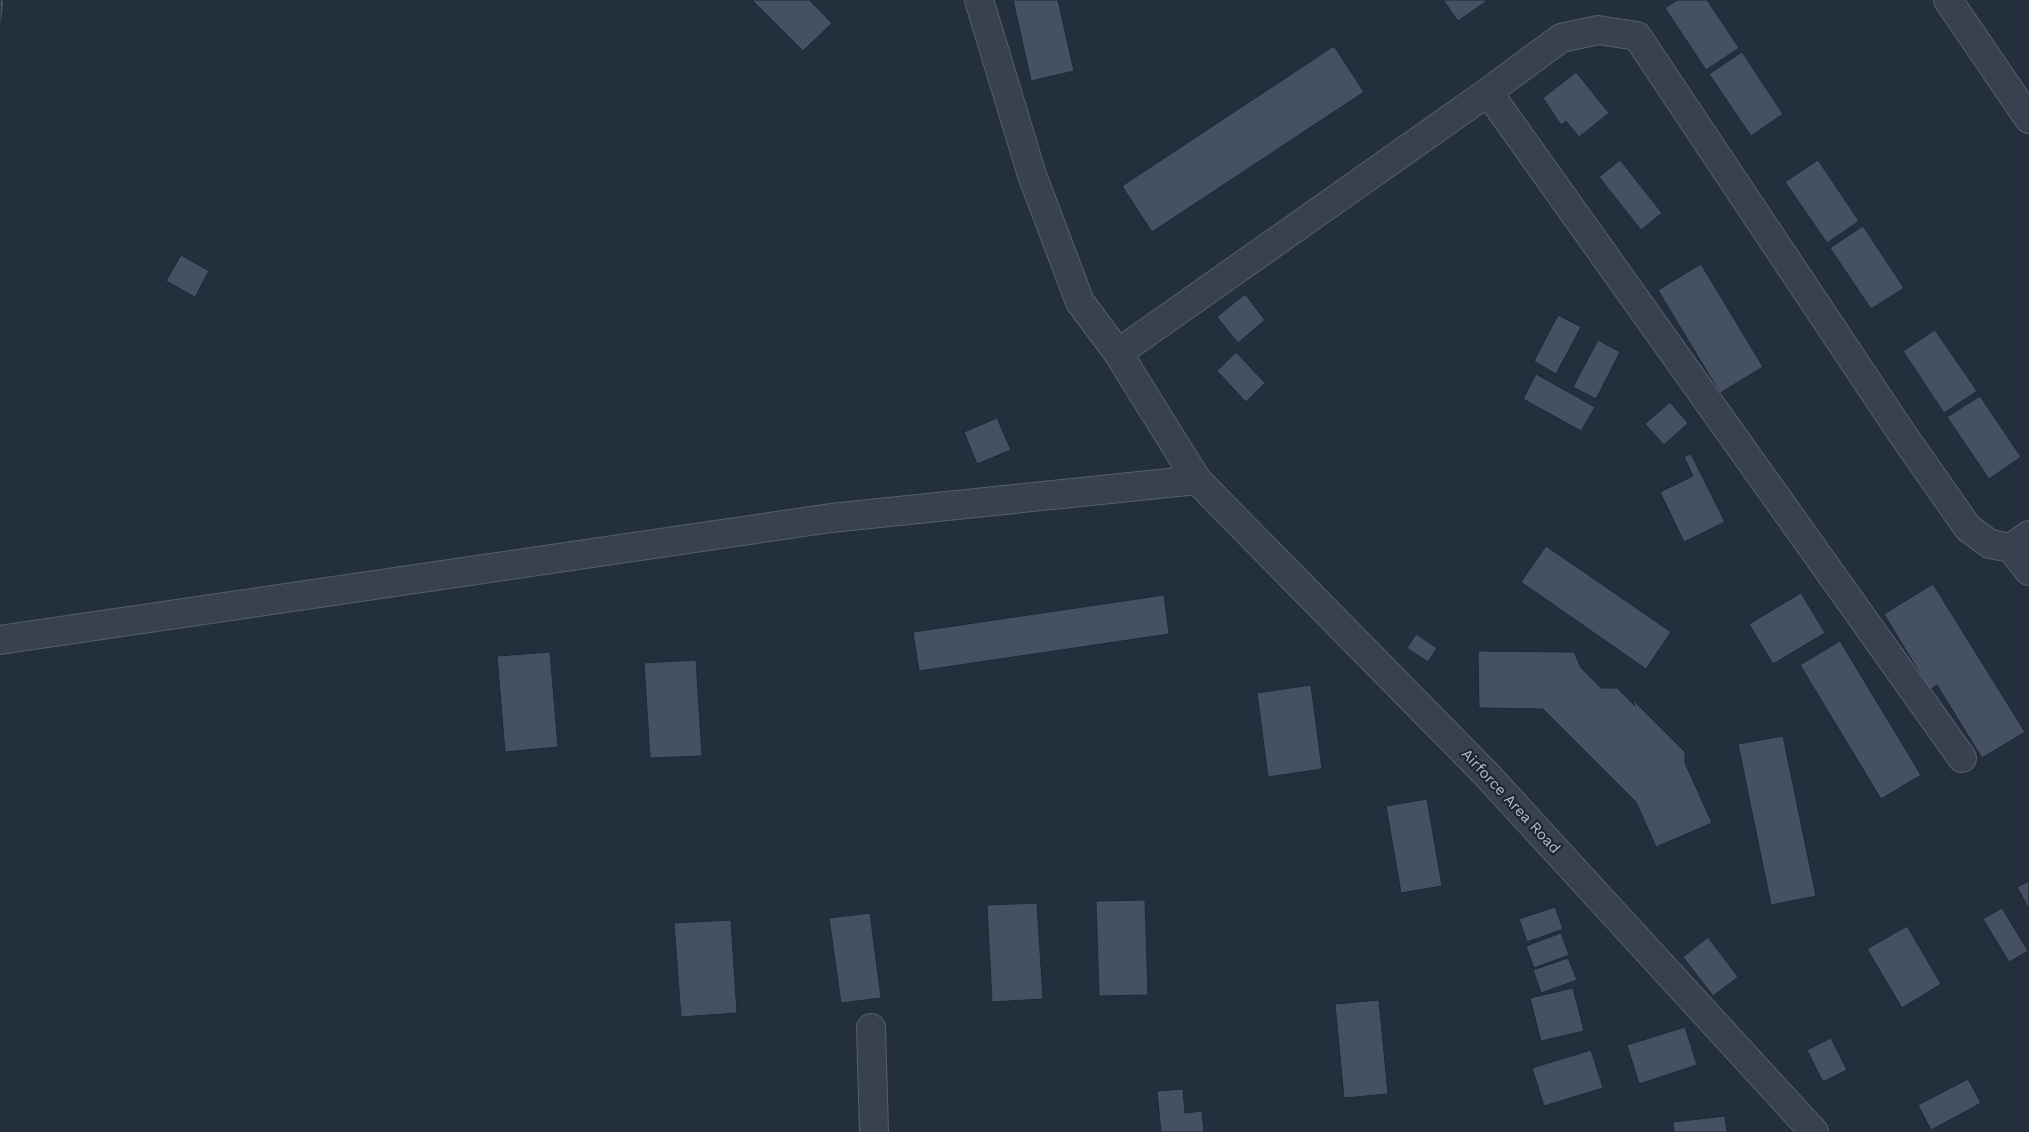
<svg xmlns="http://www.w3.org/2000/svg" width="2029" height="1132" font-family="'Work Sans',sans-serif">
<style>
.building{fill:#455162;stroke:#1f2835}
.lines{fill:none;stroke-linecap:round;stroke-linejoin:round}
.minor-casing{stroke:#565f6c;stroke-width:30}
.tertiary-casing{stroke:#565f6c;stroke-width:30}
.minor{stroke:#38414e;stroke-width:28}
.tertiary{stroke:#38414e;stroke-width:28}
.labels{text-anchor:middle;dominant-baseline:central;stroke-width:4.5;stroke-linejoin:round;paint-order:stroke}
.street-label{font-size:15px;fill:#b4bcc9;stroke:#1d2633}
</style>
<rect width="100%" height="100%" fill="#242f3e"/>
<g class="building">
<polygon points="0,0 4,0 1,30 0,30"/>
<polygon points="752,0 809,0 832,23 803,51"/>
<polygon points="1013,0 1058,0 1074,71 1031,81"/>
<polygon points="1443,0 1488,0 1458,21"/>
<polygon points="1677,0 1707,0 1739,48 1706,70 1665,8"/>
<polygon points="1334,46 1364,92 1152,232 1122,186"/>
<polygon points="1742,52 1783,114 1751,136 1709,74"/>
<polygon points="1576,72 1609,113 1579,137 1566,121 1561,125 1543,98"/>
<polygon points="1620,160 1662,213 1641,230 1599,177"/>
<polygon points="1818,160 1859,221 1827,243 1785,182"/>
<polygon points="1863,226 1904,288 1871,309 1830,248"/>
<polygon points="181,255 209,271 195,297 166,281"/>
<polygon points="1701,264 1763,367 1720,393 1658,290"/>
<polygon points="1245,294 1265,320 1238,343 1217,317"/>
<polygon points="1558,315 1581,327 1556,374 1534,361"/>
<polygon points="1935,330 1977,391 1944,413 1903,351"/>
<polygon points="1598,340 1620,352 1596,399 1573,387"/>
<polygon points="1236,352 1265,383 1246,402 1217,371"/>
<polygon points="1536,374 1595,407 1581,431 1523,399"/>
<polygon points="1980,396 2021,457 1989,479 1947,417"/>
<polygon points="1670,402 1688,423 1664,445 1645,424"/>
<polygon points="997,418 1011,450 977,464 964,432"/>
<polygon points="1691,454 1725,522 1684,542 1660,492 1693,476 1684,457"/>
<polygon points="1546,546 1671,632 1646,669 1521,582"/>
<polygon points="1933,584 2025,732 1982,758 1937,685 1930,690 1884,614"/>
<polygon points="1801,593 1825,633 1773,664 1749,624"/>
<polygon points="1164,595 1169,634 919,671 913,632"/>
<polygon points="1416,634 1437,648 1428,662 1407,648"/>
<polygon points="1840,641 1921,775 1881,799 1800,665"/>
<polygon points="1478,651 1574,652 1581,668 1601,688 1617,688 1635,706 1632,699 1685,752 1685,763 1712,823 1656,847 1636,802 1543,709 1479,708"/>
<polygon points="550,652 558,747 505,752 497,656"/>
<polygon points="696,660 702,756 650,758 644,663"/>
<polygon points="1311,685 1322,769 1268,777 1257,693"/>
<polygon points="1783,736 1816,896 1771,905 1738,744"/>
<polygon points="1427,799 1442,886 1401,893 1386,806"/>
<polygon points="2029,881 2029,909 2017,887"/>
<polygon points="1145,900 1148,995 1099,996 1096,901"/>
<polygon points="1037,903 1043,999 992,1002 987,905"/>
<polygon points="1555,907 1563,929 1527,942 1519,919"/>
<polygon points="2002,908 2028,951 2009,962 1983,919"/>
<polygon points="870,913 881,998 841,1003 829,918"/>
<polygon points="731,920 737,1013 681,1017 674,923"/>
<polygon points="1907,926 1941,984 1902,1008 1867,949"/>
<polygon points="1561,933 1569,955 1534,968 1526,946"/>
<polygon points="1708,937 1738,977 1713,996 1683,957"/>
<polygon points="1568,958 1577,980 1541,993 1533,970"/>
<polygon points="1573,988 1584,1031 1541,1041 1530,998"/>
<polygon points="1379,1000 1388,1094 1344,1098 1335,1004"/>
<polygon points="1685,1027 1697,1065 1639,1084 1627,1045"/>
<polygon points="1831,1038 1847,1070 1823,1082 1807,1050"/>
<polygon points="1591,1050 1603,1088 1544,1106 1532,1068"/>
<polygon points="1968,1079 1981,1103 1931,1130 1918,1105"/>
<polygon points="1183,1089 1185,1113 1202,1111 1204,1132 1161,1132 1157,1091"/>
<polygon points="1725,1116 1727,1132 1674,1132 1673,1122"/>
</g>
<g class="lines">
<defs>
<g id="minor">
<polyline points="1948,0 2029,119"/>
<polyline points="1488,92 1962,758"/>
<polyline points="1118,353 1488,92 1561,38 1598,30 1637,36 1901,432 1968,528 1990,544 2011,548 2029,535"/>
<polyline points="2011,548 2029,571"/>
<polyline points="0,640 831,518 1197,480"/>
<polyline points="871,1028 874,1132"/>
</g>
<polyline id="tertiary" points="979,0 1032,175 1080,302 1118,353 1197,480 1487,775 1814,1132"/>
</defs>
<use href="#minor" class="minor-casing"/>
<use href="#tertiary" class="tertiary-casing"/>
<use href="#minor" class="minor"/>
<use href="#tertiary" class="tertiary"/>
</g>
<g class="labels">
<g class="street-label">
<text transform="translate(1511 801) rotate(47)">Airforce Area Road</text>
</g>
</g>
</svg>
